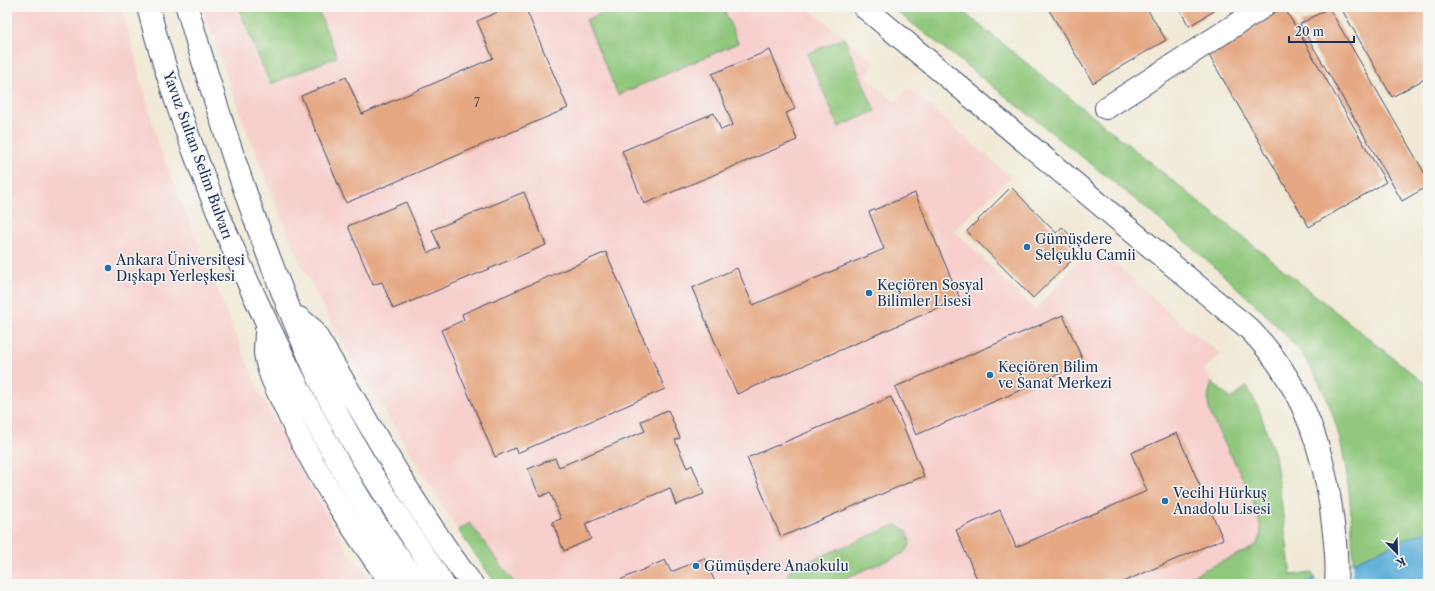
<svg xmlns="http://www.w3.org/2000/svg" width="1435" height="591" font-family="'Libre Caslon Text',serif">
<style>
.built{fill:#f7d0ce}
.green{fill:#8fc77b;stroke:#557b6c}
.water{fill:#5fb0da;stroke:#3d709c}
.pier{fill:#f1e9d5}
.building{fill:#e5a883}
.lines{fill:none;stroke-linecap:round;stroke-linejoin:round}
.street-casing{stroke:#3b4b70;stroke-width:24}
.secondary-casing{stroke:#3b4b70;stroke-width:24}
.street{stroke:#fff;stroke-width:22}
.secondary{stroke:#fff;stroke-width:22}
.poi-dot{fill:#1f6fb2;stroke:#f6f6f2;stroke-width:1.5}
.labels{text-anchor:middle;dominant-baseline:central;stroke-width:3;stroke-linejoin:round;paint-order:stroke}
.number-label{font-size:12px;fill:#4e4d67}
.street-label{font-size:14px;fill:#1b2f5e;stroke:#f6f6f2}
.poi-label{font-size:14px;fill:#1b2f5e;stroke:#f6f6f2;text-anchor:start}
</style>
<rect width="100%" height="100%" fill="#f6f6f2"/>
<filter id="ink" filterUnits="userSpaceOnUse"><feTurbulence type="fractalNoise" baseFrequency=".025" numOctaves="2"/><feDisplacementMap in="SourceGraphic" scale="8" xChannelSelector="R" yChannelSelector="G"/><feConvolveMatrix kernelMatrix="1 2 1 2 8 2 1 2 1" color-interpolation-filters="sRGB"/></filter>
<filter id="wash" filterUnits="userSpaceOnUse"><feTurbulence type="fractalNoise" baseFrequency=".012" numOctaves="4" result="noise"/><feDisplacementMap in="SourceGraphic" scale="16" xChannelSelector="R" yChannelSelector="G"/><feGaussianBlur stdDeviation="0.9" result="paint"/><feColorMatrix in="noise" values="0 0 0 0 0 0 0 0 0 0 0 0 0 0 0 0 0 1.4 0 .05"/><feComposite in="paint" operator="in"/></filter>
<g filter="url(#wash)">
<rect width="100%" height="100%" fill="#f1e9d5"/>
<g class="built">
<polygon points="7,7 122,7 158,144 259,392 346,549 374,584 7,584"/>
<polygon points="203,7 806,7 876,63 865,76 895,102 908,88 1011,177 954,230 1035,311 1093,244 1189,330 1222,354 1204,369 1212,382 1231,399 1247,386 1258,407 1275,455 1289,558 1291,584 496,584 458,530 361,373 321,303 295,251 249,137 208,24"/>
</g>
<g class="green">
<polygon points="252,7 317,7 337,57 270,84 240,11"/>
<polygon points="616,7 723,7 738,43 618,95 586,20"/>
<path d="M891,7H957L1428,386V530L1353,562C1352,502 1347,439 1320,384C1301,344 1265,314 1233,284C1188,242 1140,203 1091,164C1025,111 958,59 891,7Z"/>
<polygon points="844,38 875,111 839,127 807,54"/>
<path d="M1212,382L1231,399L1247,386L1258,407L1275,455L1291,575L1312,572L1314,578L1301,584H1173L1248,550C1253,547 1258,545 1260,538C1267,511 1219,439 1210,412C1206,401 1209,391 1212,382Z"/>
<polygon points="470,523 515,584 496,584 458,530"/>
<path d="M895,525L906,530C910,539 913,546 904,553L832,584H788L787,576L791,569Z"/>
</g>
<polygon class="water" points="1428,530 1428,584 1301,584 1411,537"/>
<polygon class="pier" points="1353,562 1351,584 1316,584 1315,577"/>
<g id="blocks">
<g class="building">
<polygon points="70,7 83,7 82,10"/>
<polygon points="509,7 525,7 568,108 346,203 301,96 346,77 362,114 493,58 477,21"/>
<polygon points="1047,7 1146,7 1166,40 1093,83"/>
<polygon points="1178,7 1221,7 1189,26"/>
<polygon points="1284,7 1386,182 1309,227 1207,52"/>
<polygon points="1344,7 1428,7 1428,77 1392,97 1341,8"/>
<polygon points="1329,8 1428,179 1428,186 1402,201 1300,24"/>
<polygon points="770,50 795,109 786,113 797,140 644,204 622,151 714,113 721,130 733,125 712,74"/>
<polygon points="1011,187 1056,233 1062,227 1070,235 1064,240 1078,254 1033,298 967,231"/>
<polygon points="524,192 546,245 393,309 382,282 373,285 348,226 406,202 428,253 440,248 432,230"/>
<polygon points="915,193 960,299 737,394 692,288 737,268 753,305 884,249 869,212"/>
<polygon points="606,252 665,389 517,453 515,448 495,457 441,330 464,320 462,314"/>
<polygon points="1063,315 1084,363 916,435 895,387"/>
<polygon points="891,397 924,476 781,537 747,458"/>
<polygon points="668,410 680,438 675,440 687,468 692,465 704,494 676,505 670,488 585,524 591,539 564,551 552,522 561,519 550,492 540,497 528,469 555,458 559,467 645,431 641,421"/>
<polygon points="1177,433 1223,539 1118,584 979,584 956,530 1000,510 1016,547 1147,491 1131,453"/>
<polygon points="704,558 716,584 613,584 613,583 665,560 671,572"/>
</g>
</g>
</g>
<g filter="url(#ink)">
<use href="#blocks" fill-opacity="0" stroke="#3b4b70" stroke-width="1"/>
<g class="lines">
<defs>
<g id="street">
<path d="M864,7L1225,309C1234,317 1245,324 1253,333C1299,381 1322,443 1331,508C1334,534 1338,558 1336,584"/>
<polyline points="1106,108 1263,7"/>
</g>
<g id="secondary">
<path d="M148,7C179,126 227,242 281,352C320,433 363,512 418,584"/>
<path d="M187,7C221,125 260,244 309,356C344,437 395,511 443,584"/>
<path d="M299,318L312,329C365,414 411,504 472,584"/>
<path d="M266,331C266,338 265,345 265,352C267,371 277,390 285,407C313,470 351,528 392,584"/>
</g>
</defs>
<use href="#street" class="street-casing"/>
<use href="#secondary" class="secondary-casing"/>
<use href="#street" class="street"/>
<use href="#secondary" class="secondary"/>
</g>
</g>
<g class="poi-dot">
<circle cx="1027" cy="247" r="4"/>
<circle cx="108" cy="268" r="4"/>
<circle cx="869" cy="293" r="4"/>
<circle cx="990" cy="375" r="4"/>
<circle cx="1165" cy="501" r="4"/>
<circle cx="696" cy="566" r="4"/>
</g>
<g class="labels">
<g class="number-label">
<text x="477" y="102">7</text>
</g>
<g class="street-label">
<text transform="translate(198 155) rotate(70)">Yavuz Sultan Selim Bulvarı</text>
</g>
<g class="poi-label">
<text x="1035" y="239">Gümüşdere<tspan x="1035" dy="16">Selçuklu Camii</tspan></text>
<text x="116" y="260">Ankara Üniversitesi<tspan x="116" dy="16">Dışkapı Yerleşkesi</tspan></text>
<text x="877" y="285">Keçiören Sosyal<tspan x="877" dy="16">Bilimler Lisesi</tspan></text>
<text x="998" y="367">Keçiören Bilim<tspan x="998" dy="16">ve Sanat Merkezi</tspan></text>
<text x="1173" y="493">Vecihi Hürkuş<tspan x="1173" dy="16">Anadolu Lisesi</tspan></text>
<text x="704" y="566">Gümüşdere Anaokulu</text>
</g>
</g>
<rect width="1435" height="591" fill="none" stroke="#f6f6f2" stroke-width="24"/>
<g transform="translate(1397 553) rotate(157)" stroke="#f6f6f2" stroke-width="3" paint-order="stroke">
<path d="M0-3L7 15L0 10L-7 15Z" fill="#1b2f5e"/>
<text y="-6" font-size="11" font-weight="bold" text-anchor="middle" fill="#1b2f5e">K</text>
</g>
<path d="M1289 36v6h65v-6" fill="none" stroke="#1b2f5e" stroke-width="2"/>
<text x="1295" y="36" font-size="12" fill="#1b2f5e" stroke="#f6f6f2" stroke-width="3" paint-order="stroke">20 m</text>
</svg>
